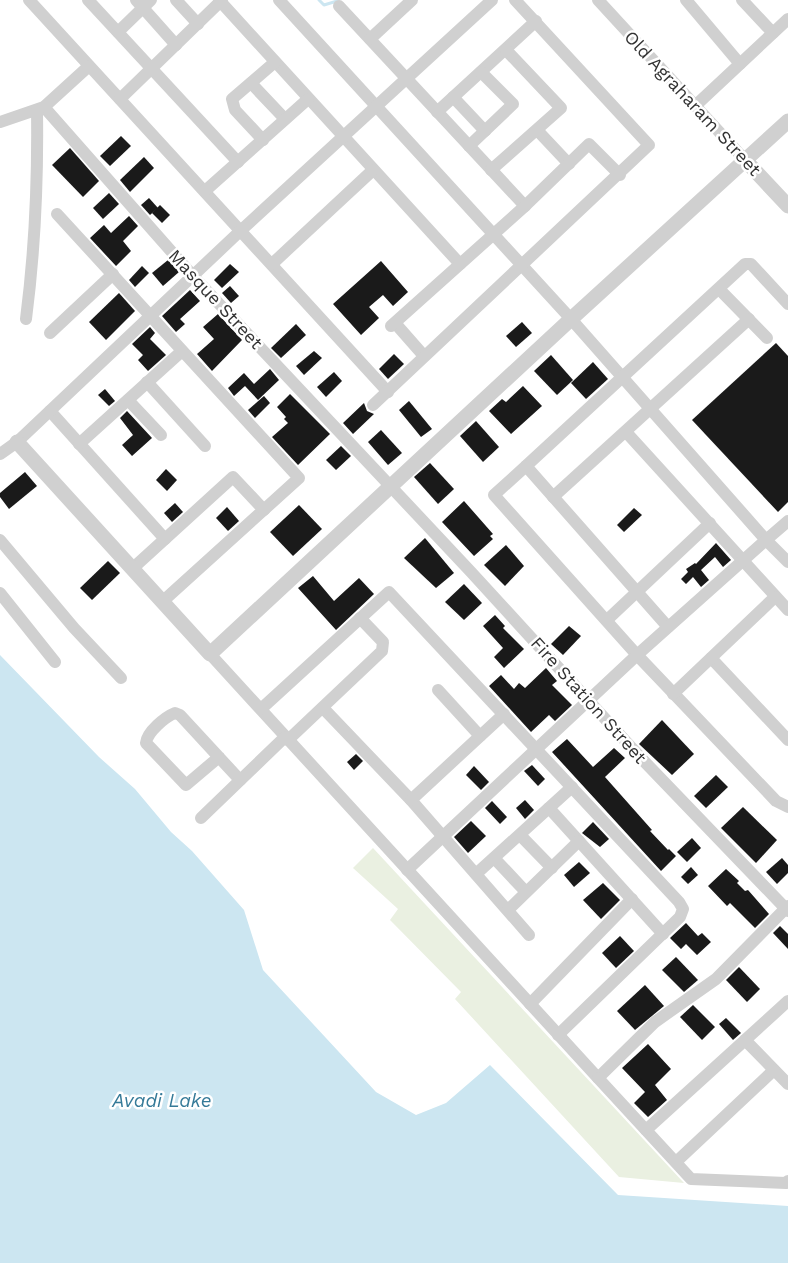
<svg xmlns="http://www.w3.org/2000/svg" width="788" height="1263" font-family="'Work Sans',sans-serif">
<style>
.green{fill:#eaf0e1}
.water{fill:#cce6f1}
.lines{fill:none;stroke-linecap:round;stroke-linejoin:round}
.stream{stroke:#cce6f1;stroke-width:3}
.building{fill:#1a1a1a}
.minor{stroke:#d0d0d0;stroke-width:12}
.tertiary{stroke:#d0d0d0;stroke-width:15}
.labels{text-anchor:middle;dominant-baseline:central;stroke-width:5;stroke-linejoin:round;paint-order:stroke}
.street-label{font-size:18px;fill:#333;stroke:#fff}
.water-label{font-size:19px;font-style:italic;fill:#357a98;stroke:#fff}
</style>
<rect width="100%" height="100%" fill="#fff"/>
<polygon class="green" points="373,848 684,1183 619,1177 455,999 461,992 390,920 398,909 353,868"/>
<polygon class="water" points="0,655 99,757 135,789 171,832 192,851 244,910 263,970 376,1092 416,1115 446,1103 490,1065 618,1195 788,1206 788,1263 0,1263"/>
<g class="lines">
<polyline class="stream" points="319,0 324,5 337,1"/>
</g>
<g class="building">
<polygon points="121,136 131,146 110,166 100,156"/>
<polygon points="70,148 99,181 83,197 52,165"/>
<polygon points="144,157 154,168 130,192 120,180"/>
<polygon points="109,193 119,204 103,219 93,208"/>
<polygon points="149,198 158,208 150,215 141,205"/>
<polygon points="160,205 170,215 162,223 152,213"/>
<polygon points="129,216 138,226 123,241 131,251 116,266 90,238 104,225 111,233"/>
<polygon points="168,260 179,272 163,286 152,273"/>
<polygon points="381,261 408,292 393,306 383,295 369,307 379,318 361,335 333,304"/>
<polygon points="230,264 239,272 222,288 214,280"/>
<polygon points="142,266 149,273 135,287 129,280"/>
<polygon points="230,286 239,296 231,303 222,293"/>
<polygon points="190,290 200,301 180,319 185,324 176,332 162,316"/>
<polygon points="119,293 135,311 106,340 89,322"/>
<polygon points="218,314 242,340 212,371 197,354 214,339 203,327"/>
<polygon points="522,322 532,333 516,347 506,336"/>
<polygon points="296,324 306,335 281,358 271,348"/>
<polygon points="150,327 155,333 150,339 166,355 148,371 138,360 143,355 132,344"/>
<polygon points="776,343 788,356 788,502 778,512 692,420"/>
<polygon points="314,351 322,358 304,375 296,366"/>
<polygon points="394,354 404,364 388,379 379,369"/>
<polygon points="551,355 573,380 557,395 534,371"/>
<polygon points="593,362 608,379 586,399 571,383"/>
<polygon points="270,369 279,380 258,400 245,386 234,396 228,388 244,373 254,384"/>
<polygon points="334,372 342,381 326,397 317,387"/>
<polygon points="523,386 542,406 511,434 489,411 502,399 506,402"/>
<polygon points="105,389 115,401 109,406 98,395"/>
<polygon points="290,394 330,434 298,465 272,437 288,423 284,419 286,417 277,407"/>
<polygon points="264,396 270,403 255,418 248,410"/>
<polygon points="409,401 432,429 421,437 399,410"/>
<polygon points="364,403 367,411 374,414 353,434 343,423"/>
<polygon points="127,411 152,438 132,456 122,445 133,435 120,418"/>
<polygon points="476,421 499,447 483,462 460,436"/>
<polygon points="381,430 402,453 388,465 368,442"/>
<polygon points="341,446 351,456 336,470 326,460"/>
<polygon points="430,463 454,489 438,504 414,477"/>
<polygon points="166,469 177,480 167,491 156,480"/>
<polygon points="25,472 37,486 9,509 0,497 0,493"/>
<polygon points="464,501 493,534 490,536 493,539 474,556 442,522"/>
<polygon points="175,503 183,512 172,522 164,513"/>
<polygon points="299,505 322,529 293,556 270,532"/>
<polygon points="227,507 239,521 228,531 216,518"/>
<polygon points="634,508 642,515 624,532 617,525"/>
<polygon points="425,538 454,573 436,588 404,558"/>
<polygon points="716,543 731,560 723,567 715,557 701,570 709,580 701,587 693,577 686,584 681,579 688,572 686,569 695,563 696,564"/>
<polygon points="506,545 524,566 505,586 484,565"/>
<polygon points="108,561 120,573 92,600 80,588"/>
<polygon points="313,576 334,601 359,578 374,594 336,630 298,588"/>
<polygon points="464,584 482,603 464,620 445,602"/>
<polygon points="495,615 505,626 503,628 524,649 504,668 494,657 503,648 483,626"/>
<polygon points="569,626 581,636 563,655 551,644"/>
<polygon points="546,668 557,681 552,685 572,705 555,721 549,715 531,732 489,686 501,675 514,689 519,683 525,688"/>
<polygon points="662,720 694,754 672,775 639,744"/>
<polygon points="567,739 593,767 614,748 625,758 605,777 652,830 650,831 668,850 669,849 676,856 661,871 552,752"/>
<polygon points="356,754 363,761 354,770 347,762"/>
<polygon points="532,765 545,779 538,786 524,771"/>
<polygon points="474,766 489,782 481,790 466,775"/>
<polygon points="716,775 728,787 706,808 694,796"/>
<polygon points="525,800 534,810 525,819 516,808"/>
<polygon points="492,801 507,817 500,824 485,808"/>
<polygon points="743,807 777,840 756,863 721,828"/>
<polygon points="471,821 486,836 468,853 454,837"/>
<polygon points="593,822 609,839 600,847 582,833"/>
<polygon points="692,838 701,848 687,862 677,852"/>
<polygon points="782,858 788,865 788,873 777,884 766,872"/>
<polygon points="579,862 590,873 574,887 564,875"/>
<polygon points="691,867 698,875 688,884 681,877"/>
<polygon points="726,869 739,881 737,883 745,891 748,890 769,914 755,928 730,903 727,906 708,886"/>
<polygon points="603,883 620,900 601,919 583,900"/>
<polygon points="686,923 698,936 702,933 711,942 697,955 686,944 681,949 670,938"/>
<polygon points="780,926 788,934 788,949 773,933"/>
<polygon points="620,936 634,951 616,968 602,953"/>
<polygon points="676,957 698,980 684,992 662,970"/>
<polygon points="739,967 760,989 747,1002 726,980"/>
<polygon points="645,985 664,1006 635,1030 617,1011"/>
<polygon points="693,1005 715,1027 702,1040 680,1017"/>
<polygon points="726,1018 741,1033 733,1040 719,1024"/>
<polygon points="648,1044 671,1069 655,1085 667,1100 648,1117 634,1103 645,1092 622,1068"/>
</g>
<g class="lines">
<g class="minor">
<polyline points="29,0 388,392"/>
<polyline points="88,0 238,162"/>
<polyline points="136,0 176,45"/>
<polyline points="176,0 198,24"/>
<polyline points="219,0 460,264"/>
<polyline points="279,0 571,319 766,540 788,521"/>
<polyline points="598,0 745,160"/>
<polyline points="686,0 740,64"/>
<polyline points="742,0 773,33"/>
<polyline points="339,6 525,206"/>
<polyline points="118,32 151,0"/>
<polyline points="370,39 412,0"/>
<polyline points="251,83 285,119"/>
<polyline points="453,97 485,131"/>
<polyline points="120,99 222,0"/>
<polyline points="695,106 788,19"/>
<polyline points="44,107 193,276 471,572 641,758 788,911"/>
<polyline points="437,112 536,21"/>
<polyline points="0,122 44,107 89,66"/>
<polyline points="537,130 569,164"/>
<polyline points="263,140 235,110 232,99 275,62"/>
<polyline points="469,146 513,104 481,72"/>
<polyline points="491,170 561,108 506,50"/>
<polyline points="205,191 308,99"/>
<polyline points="57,214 299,478 162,602"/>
<polyline points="272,264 373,170"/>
<polyline points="719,289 767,338"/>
<path d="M26,319C35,249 38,180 37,110"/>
<polyline points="395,323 424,356"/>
<polyline points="391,326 525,206 589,144 620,175"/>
<polyline points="50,333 113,274"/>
<polyline points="147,382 205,446"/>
<polyline points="128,400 161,435"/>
<polyline points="373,405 649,145 515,0"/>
<polyline points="50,411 165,539"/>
<polyline points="626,432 788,610"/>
<polyline points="79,444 182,351"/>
<polyline points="0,454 17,442 237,234 492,0"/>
<polyline points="526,466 745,264 751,264 788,304"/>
<polyline points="553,497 749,319"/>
<polyline points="0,540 74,628 121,678"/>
<polyline points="132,569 233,477 264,510"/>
<polyline points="0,593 55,662"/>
<polyline points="607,620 710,523"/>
<polyline points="668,627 526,466 494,495 637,655 776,801 788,807"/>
<polyline points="210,654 598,1078 655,1022 716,979 788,906"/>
<polyline points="711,658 788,740"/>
<polyline points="438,690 480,736"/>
<polyline points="673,694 775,597"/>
<polyline points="323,708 411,800 529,935"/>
<polyline points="261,709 389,592 679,902 683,909 680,917 558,1035"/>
<polyline points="288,740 382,651 383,642 360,618"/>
<path d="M219,757L186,785L146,743C147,732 165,717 175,713L180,715L240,780"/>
<polyline points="411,800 504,714"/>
<polyline points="549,808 663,934"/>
<polyline points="201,818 285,737"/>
<polyline points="520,835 552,868"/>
<polyline points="494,858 526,892"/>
<polyline points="407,870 637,655 766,540 788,562"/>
<polyline points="476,874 572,787"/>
<polyline points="508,910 579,841"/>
<polyline points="530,1004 632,899"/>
<polyline points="745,1040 788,1084"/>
<polyline points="598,1078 691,1179 786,1183 788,1181"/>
<polyline points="646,1130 788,1001"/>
<polyline points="676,1162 774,1070"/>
</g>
<g class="tertiary">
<polyline points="745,160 788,206"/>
<polyline points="17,442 210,654 571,319 788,121"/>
</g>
</g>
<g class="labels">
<g class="street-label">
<text transform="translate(693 103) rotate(47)">Old Agraharam Street</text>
<text transform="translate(216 299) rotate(47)">Masque Street</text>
<text transform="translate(589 700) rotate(48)">Fire Station Street</text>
</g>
<g class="water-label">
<text x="162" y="1100">Avadi Lake</text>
</g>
</g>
</svg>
